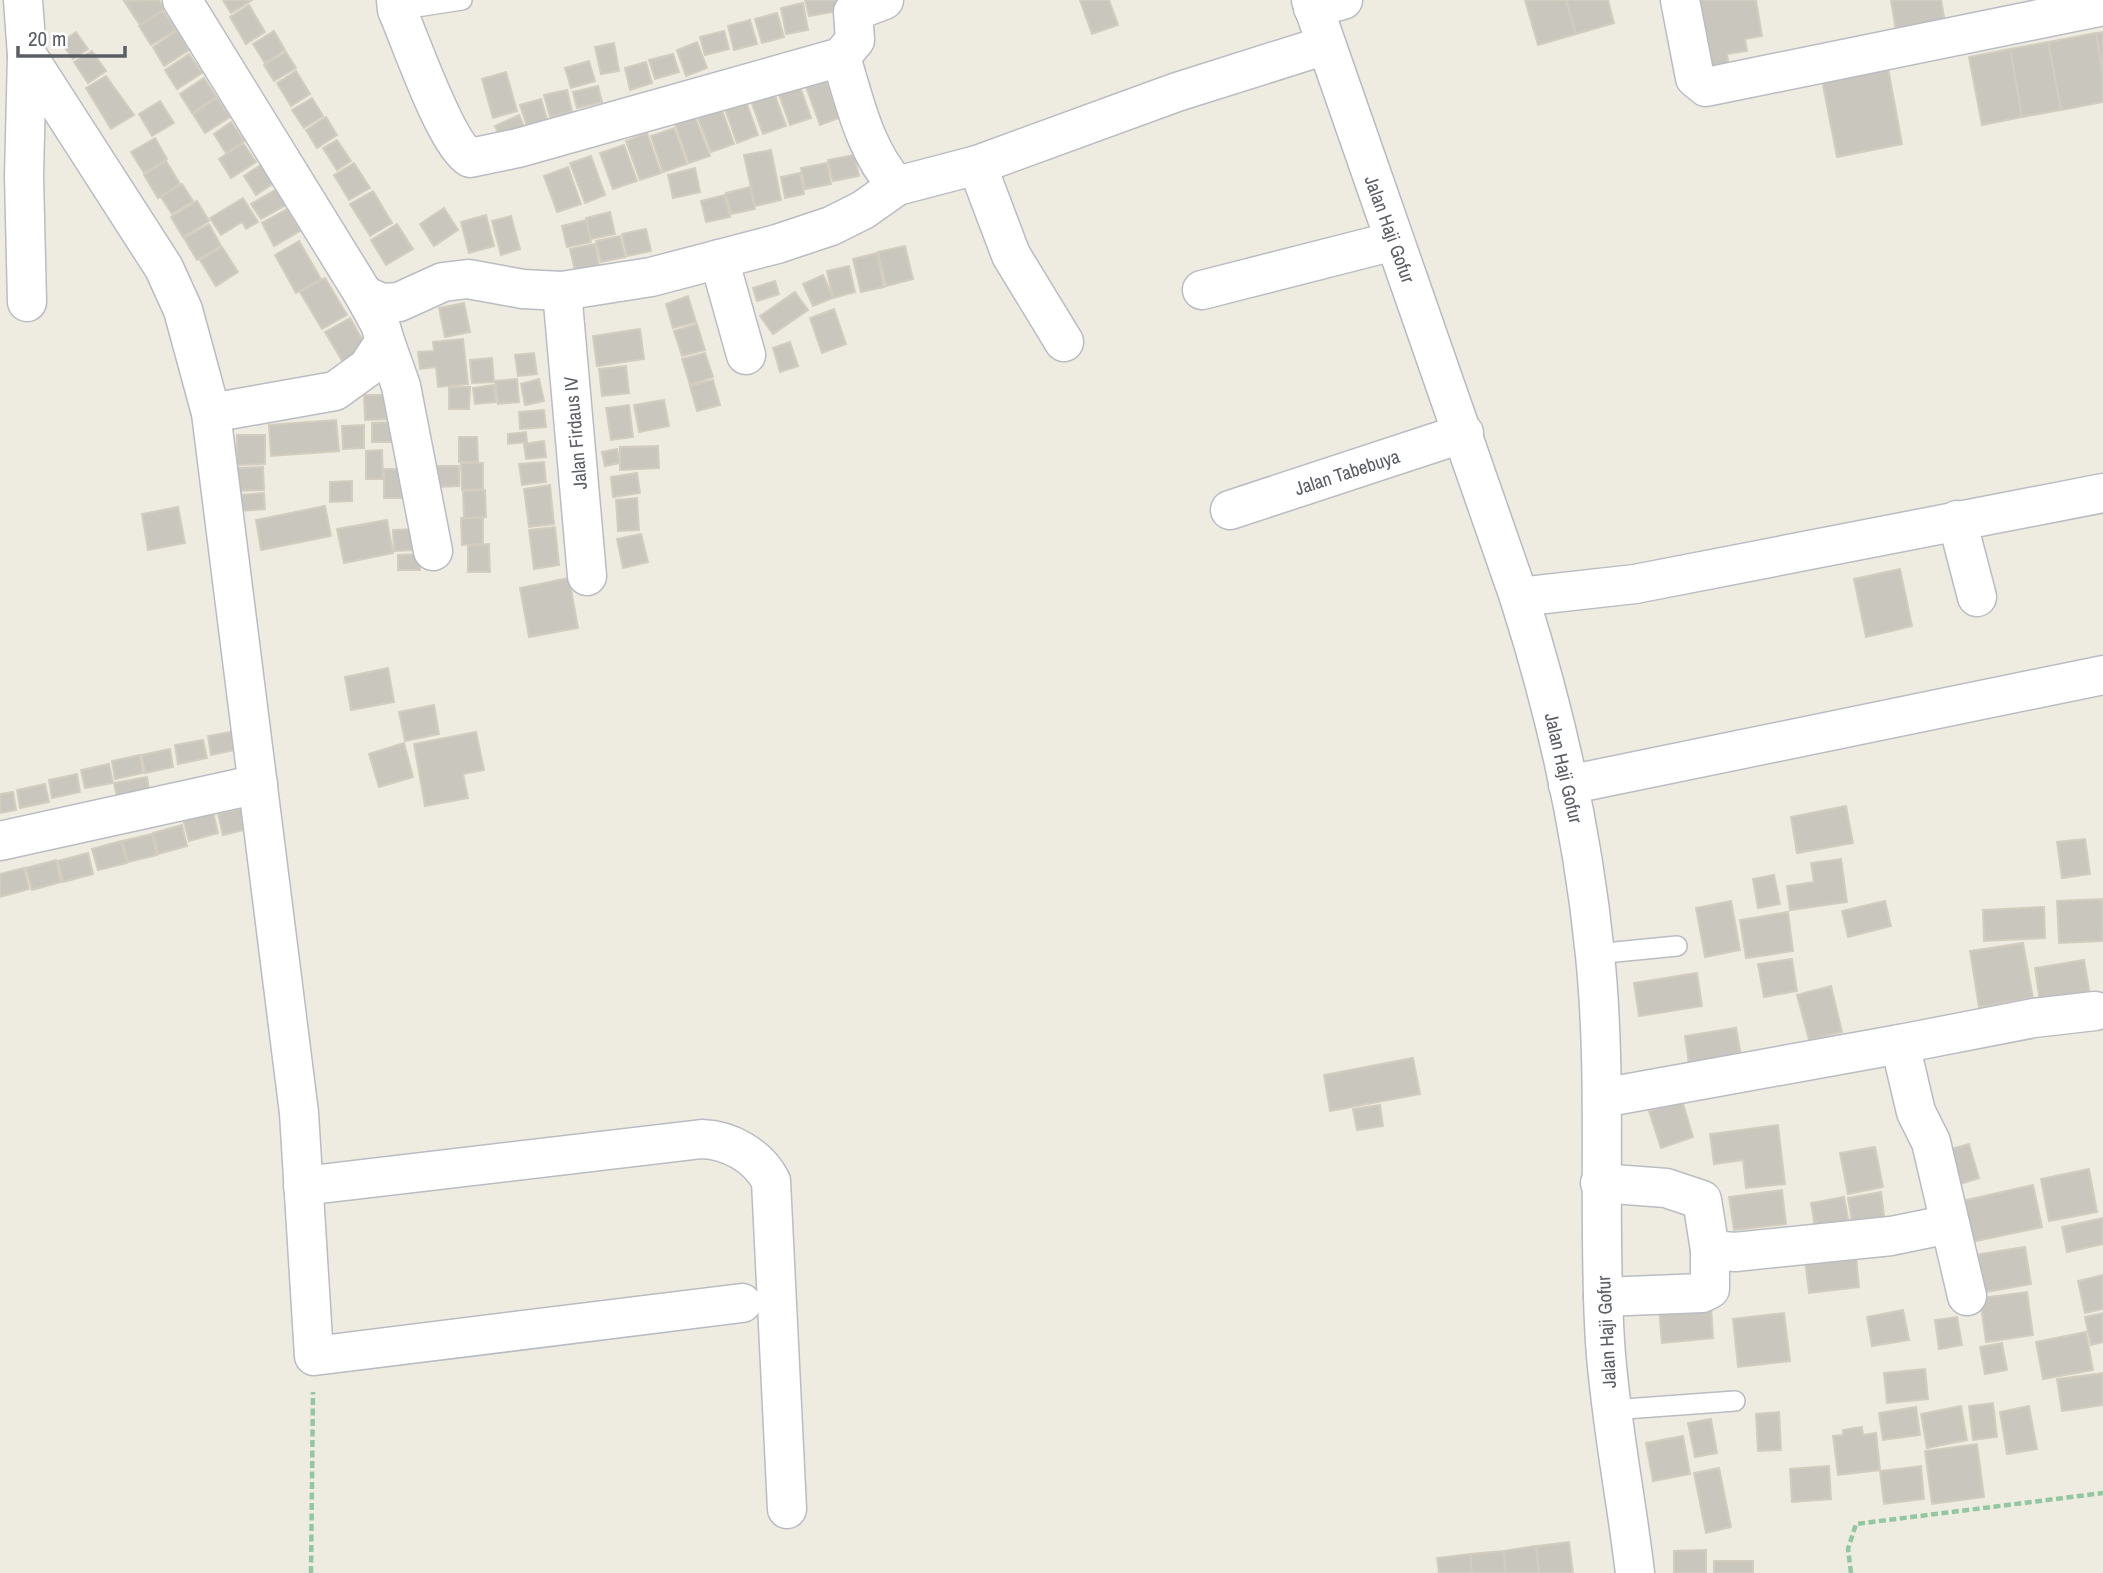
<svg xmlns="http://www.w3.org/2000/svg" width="2103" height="1573" font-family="'Archivo Narrow',sans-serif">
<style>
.building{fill:#c9c6be;stroke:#d3cdbf;stroke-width:2}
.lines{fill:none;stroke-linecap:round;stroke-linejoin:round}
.lane-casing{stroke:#b9bcc2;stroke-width:22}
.street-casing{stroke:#b9bcc2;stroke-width:41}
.secondary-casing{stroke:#b7bbc1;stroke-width:41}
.path{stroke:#92c7a2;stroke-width:4.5;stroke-dasharray:7 3.5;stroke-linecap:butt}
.lane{stroke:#fff;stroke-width:19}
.street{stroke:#fff;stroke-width:38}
.secondary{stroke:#fff;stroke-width:38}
.labels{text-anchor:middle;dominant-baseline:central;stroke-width:5;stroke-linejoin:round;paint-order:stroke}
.street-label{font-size:19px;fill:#5a5e64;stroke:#fff}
</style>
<rect width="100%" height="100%" fill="#eeece1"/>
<g class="building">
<polygon points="159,0 164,9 140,25 124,1"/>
<polygon points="223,0 252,0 231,13"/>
<polygon points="805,0 836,0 838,11 809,16"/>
<polygon points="1080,0 1109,0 1118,25 1092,34"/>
<polygon points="1525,0 1566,0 1576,34 1538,45"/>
<polygon points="1566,0 1608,0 1614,23 1576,34"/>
<polygon points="1686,0 1756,0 1762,36 1745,39 1747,51 1727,54 1729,67 1698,72"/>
<polygon points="1891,0 1941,0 1946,28 1897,37"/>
<polygon points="803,3 808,30 786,34 781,8"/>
<polygon points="249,5 265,32 246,44 230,17"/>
<polygon points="163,11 176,30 151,45 139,26"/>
<polygon points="777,13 784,37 762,43 755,19"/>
<polygon points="750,20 757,44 734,50 728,26"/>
<polygon points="177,31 189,50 164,66 153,47"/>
<polygon points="274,31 285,50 265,63 253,44"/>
<polygon points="724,31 729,49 705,55 700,37"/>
<polygon points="76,32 88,49 73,59 61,42"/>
<polygon points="2103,32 2103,74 2096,33"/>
<polygon points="2096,33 2103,74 2103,102 2061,110 2048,42"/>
<polygon points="697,42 707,68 686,76 677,50"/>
<polygon points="2048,42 2061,110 2022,117 2010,49"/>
<polygon points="614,43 619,71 601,74 595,47"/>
<polygon points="2010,49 2022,117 1982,125 1969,57"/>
<polygon points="92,51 106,71 88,83 74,62"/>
<polygon points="286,52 296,68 274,81 264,65"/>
<polygon points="189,54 202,73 177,89 165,70"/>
<polygon points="673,54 679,72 655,79 649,60"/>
<polygon points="589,61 595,81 571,88 565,68"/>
<polygon points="646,62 652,83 630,90 625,68"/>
<polygon points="1888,68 1902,144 1837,157 1822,80"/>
<polygon points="296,71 310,94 291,106 277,83"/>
<polygon points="506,72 517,111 493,118 482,79"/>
<polygon points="824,74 839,118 820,125 804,81"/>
<polygon points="106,76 134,115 111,129 86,88"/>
<polygon points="204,78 216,97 192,113 180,94"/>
<polygon points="797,78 811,118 790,125 776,86"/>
<polygon points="598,86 602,102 577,108 573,92"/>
<polygon points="567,90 572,111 550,117 544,95"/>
<polygon points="773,90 786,126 763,134 750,98"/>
<polygon points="744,96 758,135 737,143 723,103"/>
<polygon points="217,98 230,117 205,133 193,114"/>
<polygon points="312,98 323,116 304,128 292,110"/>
<polygon points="541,99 549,126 529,132 520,105"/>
<polygon points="160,101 174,123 152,136 139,114"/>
<polygon points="721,107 734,144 711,152 697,115"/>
<polygon points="519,115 527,134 503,145 495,126"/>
<polygon points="326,117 337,135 317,148 306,130"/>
<polygon points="695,117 710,156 689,163 675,124"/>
<polygon points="231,122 244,141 226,153 214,134"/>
<polygon points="674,128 687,164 663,172 651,136"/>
<polygon points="647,133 661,173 640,180 626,141"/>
<polygon points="155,138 167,159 144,173 131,152"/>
<polygon points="337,140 351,161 337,170 323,148"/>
<polygon points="243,143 256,162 231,178 219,159"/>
<polygon points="624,145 637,181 613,189 600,153"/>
<polygon points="771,150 781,200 755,206 744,155"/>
<polygon points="854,155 859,176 833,181 828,160"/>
<polygon points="591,156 605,195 585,203 570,163"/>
<polygon points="166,161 180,184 158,198 144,175"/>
<polygon points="354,163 370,188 349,200 334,175"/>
<polygon points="827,163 831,184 805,189 801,168"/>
<polygon points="262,164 274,183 256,195 244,176"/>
<polygon points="568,167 581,204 557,212 544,176"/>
<polygon points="695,168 700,192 673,198 668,175"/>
<polygon points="800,173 804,194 785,198 781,177"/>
<polygon points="182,184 193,201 172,214 161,197"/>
<polygon points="750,187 755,209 731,214 726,193"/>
<polygon points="277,189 286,205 261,219 251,204"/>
<polygon points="373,191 392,223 370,236 350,204"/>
<polygon points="725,195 730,217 706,222 701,201"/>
<polygon points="243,198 258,222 246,229 242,222 221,235 210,218"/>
<polygon points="197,201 209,221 183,237 171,217"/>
<polygon points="444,208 458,230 434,246 420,224"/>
<polygon points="287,209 300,231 274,246 262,223"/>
<polygon points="610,212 615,234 591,239 586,218"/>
<polygon points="486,215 494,246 469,253 461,222"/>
<polygon points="511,216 520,249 501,255 492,221"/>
<polygon points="586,220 591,242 567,247 562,226"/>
<polygon points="209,224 221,246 197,260 184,238"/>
<polygon points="397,224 413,249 386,265 371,240"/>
<polygon points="646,229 651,251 627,256 622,234"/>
<polygon points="620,236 625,257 601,262 596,241"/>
<polygon points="299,241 321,279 296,293 275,255"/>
<polygon points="595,244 599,265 575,271 570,249"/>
<polygon points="905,246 913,279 886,286 878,252"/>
<polygon points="222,247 238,272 216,286 200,260"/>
<polygon points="877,253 884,287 861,292 853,259"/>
<polygon points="849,266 855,292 833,298 827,271"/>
<polygon points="823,275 833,298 813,306 803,284"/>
<polygon points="325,278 347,315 322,329 300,292"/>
<polygon points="775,281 779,294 757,301 753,288"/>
<polygon points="795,292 808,310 773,334 760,316"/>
<polygon points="688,296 696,322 673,328 666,304"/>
<polygon points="464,303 470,332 445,337 439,308"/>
<polygon points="834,309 846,344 822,353 810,318"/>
<polygon points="350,318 371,355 347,369 325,332"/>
<polygon points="697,324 705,350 682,356 674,331"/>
<polygon points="640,329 644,359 597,366 593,336"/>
<polygon points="463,339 468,384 438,387 436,367 420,369 418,352 434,351 433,342"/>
<polygon points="790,342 798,366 780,372 773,348"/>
<polygon points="534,353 537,374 518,376 515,355"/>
<polygon points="705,353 713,377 690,385 682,359"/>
<polygon points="492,358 494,382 472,383 470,360"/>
<polygon points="626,366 629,393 602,396 599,369"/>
<polygon points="517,379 519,402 498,404 495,381"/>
<polygon points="539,379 544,401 525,405 521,384"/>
<polygon points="713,380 720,405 697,411 690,386"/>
<polygon points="494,385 496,402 475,404 473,388"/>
<polygon points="449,387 470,387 469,409 449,409"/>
<polygon points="364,395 389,395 390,419 365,420"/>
<polygon points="664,400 669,426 639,432 634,405"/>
<polygon points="629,405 633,437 611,440 606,408"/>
<polygon points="544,410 546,427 520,429 519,412"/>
<polygon points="336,420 339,451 271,456 269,425"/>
<polygon points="392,422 393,442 372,442 372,423"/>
<polygon points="364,425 364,448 343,449 342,426"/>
<polygon points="526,432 527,442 508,444 508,434"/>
<polygon points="237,435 265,435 265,464 237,465"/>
<polygon points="459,437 477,437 478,462 459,462"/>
<polygon points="544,441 546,457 526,459 524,444"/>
<polygon points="658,446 659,468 620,470 620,447"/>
<polygon points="617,449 620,463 605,466 602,452"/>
<polygon points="382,450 383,479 366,479 366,451"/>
<polygon points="544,462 546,482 522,485 519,464"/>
<polygon points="461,463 483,463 483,489 462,490"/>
<polygon points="436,466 459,466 459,486 437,487"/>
<polygon points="263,467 264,490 236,491 236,468"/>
<rect x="384" y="469" width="24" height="29"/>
<polygon points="637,473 640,493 613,497 611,477"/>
<polygon points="352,481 352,501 330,502 330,482"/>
<polygon points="550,485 554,524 529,527 524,489"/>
<polygon points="485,490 486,517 464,518 463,491"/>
<polygon points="264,493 265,509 241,511 240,495"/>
<polygon points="637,498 639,530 618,531 616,500"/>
<polygon points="325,506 331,536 261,550 256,520"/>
<polygon points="178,507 185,543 148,550 142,514"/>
<polygon points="461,518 483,518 483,544 462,545"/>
<polygon points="387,520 393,553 344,563 337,529"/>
<polygon points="555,527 559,565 534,569 529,530"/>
<polygon points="419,529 419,550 394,551 393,530"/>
<polygon points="641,534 648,562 623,568 617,539"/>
<polygon points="489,544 490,572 468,572 468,546"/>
<polygon points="420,554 420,570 398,570 398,555"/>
<polygon points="1900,569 1912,626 1866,637 1854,579"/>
<polygon points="569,578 578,628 529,637 520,588"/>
<polygon points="388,668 394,702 351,710 345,677"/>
<polygon points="434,705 439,734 405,741 399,712"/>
<polygon points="236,731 239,749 211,755 208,736"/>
<polygon points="476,732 484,770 463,774 468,798 425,806 414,744"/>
<polygon points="203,740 207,758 178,764 175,745"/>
<polygon points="404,743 413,777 379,787 369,754"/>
<polygon points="170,749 173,767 145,773 142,755"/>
<polygon points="140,755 143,773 115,779 112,761"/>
<polygon points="109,764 113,783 85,788 81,770"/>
<polygon points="77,774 80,792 52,798 49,780"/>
<polygon points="147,777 150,796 118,802 114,783"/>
<polygon points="45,784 49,802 20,808 17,790"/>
<polygon points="13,792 16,810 0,813 0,794"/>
<polygon points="1846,806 1853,843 1797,853 1791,817"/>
<polygon points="247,807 252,828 223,835 218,814"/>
<polygon points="213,812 218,833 189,841 183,819"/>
<polygon points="182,825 187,846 158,854 153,833"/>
<polygon points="152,834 157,855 128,862 122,841"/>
<polygon points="2085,839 2090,874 2062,878 2057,842"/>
<polygon points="121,841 127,863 98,870 92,849"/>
<polygon points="88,853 93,874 63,882 58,861"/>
<polygon points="1841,859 1847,902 1790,910 1787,886 1814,882 1811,863"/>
<polygon points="56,860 61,882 32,890 26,868"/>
<polygon points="24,868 29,889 0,897 0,874"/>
<polygon points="1774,875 1780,904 1758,908 1753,879"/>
<polygon points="2102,899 2103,941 2059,943 2057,901"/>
<polygon points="1731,901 1740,950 1705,957 1696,908"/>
<polygon points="1885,901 1891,926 1848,937 1842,911"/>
<polygon points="2044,907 2045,938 1984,941 1983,910"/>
<polygon points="1788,912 1793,951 1746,958 1740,920"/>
<polygon points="2023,943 2033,998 1979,1007 1970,951"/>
<polygon points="1792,959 1797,991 1764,997 1758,964"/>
<polygon points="2084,960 2091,1001 2041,1009 2035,968"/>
<polygon points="1697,973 1702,1006 1639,1016 1634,983"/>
<polygon points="1831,986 1842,1032 1809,1040 1797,995"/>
<polygon points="1736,1028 1741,1056 1689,1064 1685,1036"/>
<polygon points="1413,1058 1420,1094 1330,1111 1324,1075"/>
<polygon points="1682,1100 1693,1137 1661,1148 1649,1111"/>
<polygon points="1380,1105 1383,1126 1357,1130 1353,1109"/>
<polygon points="1778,1125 1785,1184 1746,1188 1743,1160 1714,1164 1710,1134"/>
<polygon points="1969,1144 1979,1178 1951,1187 1941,1152"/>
<polygon points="1875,1147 1883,1187 1848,1194 1840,1153"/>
<polygon points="2089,1169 2097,1212 2049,1221 2041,1179"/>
<polygon points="2033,1185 2042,1227 1962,1244 1953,1203"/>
<polygon points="1782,1190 1786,1224 1734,1230 1729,1197"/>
<polygon points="1881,1192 1886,1230 1854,1235 1848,1198"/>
<polygon points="1844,1197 1851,1234 1817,1240 1811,1203"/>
<polygon points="2103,1218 2103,1244 2067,1252 2062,1227"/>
<polygon points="1855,1246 1859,1287 1809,1293 1804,1252"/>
<polygon points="2025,1247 2031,1284 1980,1293 1974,1255"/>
<polygon points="2103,1275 2103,1309 2085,1313 2078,1281"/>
<polygon points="2027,1292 2033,1335 1986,1342 1980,1298"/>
<polygon points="1711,1305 1713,1338 1662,1343 1659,1310"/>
<polygon points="1903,1310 1909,1340 1872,1346 1867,1317"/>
<polygon points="1784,1313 1790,1361 1738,1367 1733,1319"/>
<polygon points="2103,1313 2103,1342 2091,1345 2085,1317"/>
<polygon points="1957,1317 1962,1345 1939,1349 1935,1320"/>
<polygon points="2086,1332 2093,1370 2043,1379 2036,1342"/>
<polygon points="2002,1343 2007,1370 1985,1374 1980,1347"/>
<polygon points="1925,1369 1928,1399 1887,1403 1884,1373"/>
<polygon points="2103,1373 2103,1405 2062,1411 2057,1379"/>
<polygon points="1993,1403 1997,1437 1973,1440 1969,1406"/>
<polygon points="1961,1406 1967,1440 1927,1448 1921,1414"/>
<polygon points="2029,1406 2037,1449 2007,1454 2000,1412"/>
<polygon points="1916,1407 1920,1435 1883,1440 1879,1413"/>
<polygon points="1779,1412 1781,1450 1758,1451 1756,1414"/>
<polygon points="1711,1419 1717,1453 1695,1457 1688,1423"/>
<polygon points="1862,1427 1863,1435 1876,1433 1880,1470 1838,1475 1833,1436 1843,1435 1843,1430"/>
<polygon points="1683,1436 1690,1474 1653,1481 1646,1443"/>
<polygon points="1977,1444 1984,1497 1932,1504 1925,1451"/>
<polygon points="1829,1466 1831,1499 1792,1502 1790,1469"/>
<polygon points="1921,1466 1924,1499 1884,1504 1880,1471"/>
<polygon points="1719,1468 1731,1527 1706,1533 1694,1473"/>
<polygon points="1569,1542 1573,1573 1539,1573 1536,1546"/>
<polygon points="1536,1546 1539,1573 1506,1573 1503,1551"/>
<polygon points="1706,1550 1706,1573 1674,1573 1674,1551"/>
<polygon points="1503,1551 1506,1573 1472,1573 1470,1554"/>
<polygon points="1470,1554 1472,1573 1439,1573 1437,1558"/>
<rect x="1714" y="1561" width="39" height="12"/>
</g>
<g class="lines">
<defs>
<g id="lane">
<polyline points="397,10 462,0"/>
<polyline points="1595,954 1677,946"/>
<polyline points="1611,1410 1735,1401"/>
</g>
<g id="street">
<polyline points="23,0 27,55 164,268 183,310 211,413 299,1113 314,1356 742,1303"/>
<polyline points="182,0 364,295 380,324 385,341 368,367 335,391 211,413"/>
<path d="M396,0L397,10C411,41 445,143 470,158L518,148L841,57L855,40L853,12L884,0"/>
<polyline points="1680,0 1695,78 1706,87 2103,6"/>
<polyline points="1313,8 1343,0"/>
<path d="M841,57C855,103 865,151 897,186"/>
<polyline points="977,165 1011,255 1064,342"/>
<polyline points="719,259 746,355"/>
<polyline points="1202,290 1394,241"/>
<polyline points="562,291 587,576"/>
<polyline points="364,295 382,303 399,302 443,282 468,279 523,289 562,291 651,277 777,244 831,226 863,210 897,186 977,165 1177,92 1326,45"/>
<polyline points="27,302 24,176 27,55"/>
<polyline points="385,341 401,386 433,551"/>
<polyline points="1230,510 1464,433"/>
<polyline points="1957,520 1977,597"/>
<polyline points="1519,597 1635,584 2103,493"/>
<polyline points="1568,785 2103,675"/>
<polyline points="0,841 258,784"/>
<polyline points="1900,1044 2034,1018 2095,1011"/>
<polyline points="1602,1098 1900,1044 1916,1112 1931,1142 1967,1296"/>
<polyline points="1600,1183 1666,1188 1702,1200 1710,1250 1735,1252 1891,1236 1950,1224"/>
<path d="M303,1186L702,1139C730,1140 758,1156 771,1181L787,1509"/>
<polyline points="1603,1297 1702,1293 1710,1289 1710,1250"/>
</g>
<path id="secondary" d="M1311,0L1519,597C1556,713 1583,834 1595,955C1608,1083 1597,1213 1605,1342C1610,1419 1626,1496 1635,1573"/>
</defs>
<use href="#lane" class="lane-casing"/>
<use href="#street" class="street-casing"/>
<use href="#secondary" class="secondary-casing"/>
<g class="path">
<polyline points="311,1573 313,1392"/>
<polyline points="1851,1573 1848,1549 1856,1524 2103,1493"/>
</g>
<use href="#lane" class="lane"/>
<use href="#street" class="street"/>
<use href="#secondary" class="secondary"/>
</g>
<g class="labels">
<g class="street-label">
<text transform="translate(1390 229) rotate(70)">Jalan Haji Gofur</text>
<text transform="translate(575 433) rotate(-95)">Jalan Firdaus IV</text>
<text transform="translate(1347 472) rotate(-18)">Jalan Tabebuya</text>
<text transform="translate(1564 768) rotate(77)">Jalan Haji Gofur</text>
<text transform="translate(1606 1332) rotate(-93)">Jalan Haji Gofur</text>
</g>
</g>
<path d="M18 46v10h107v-10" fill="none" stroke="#5a5e64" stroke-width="3.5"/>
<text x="28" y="46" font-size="21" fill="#5a5e64" stroke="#ffffff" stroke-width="5" paint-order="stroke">20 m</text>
</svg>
